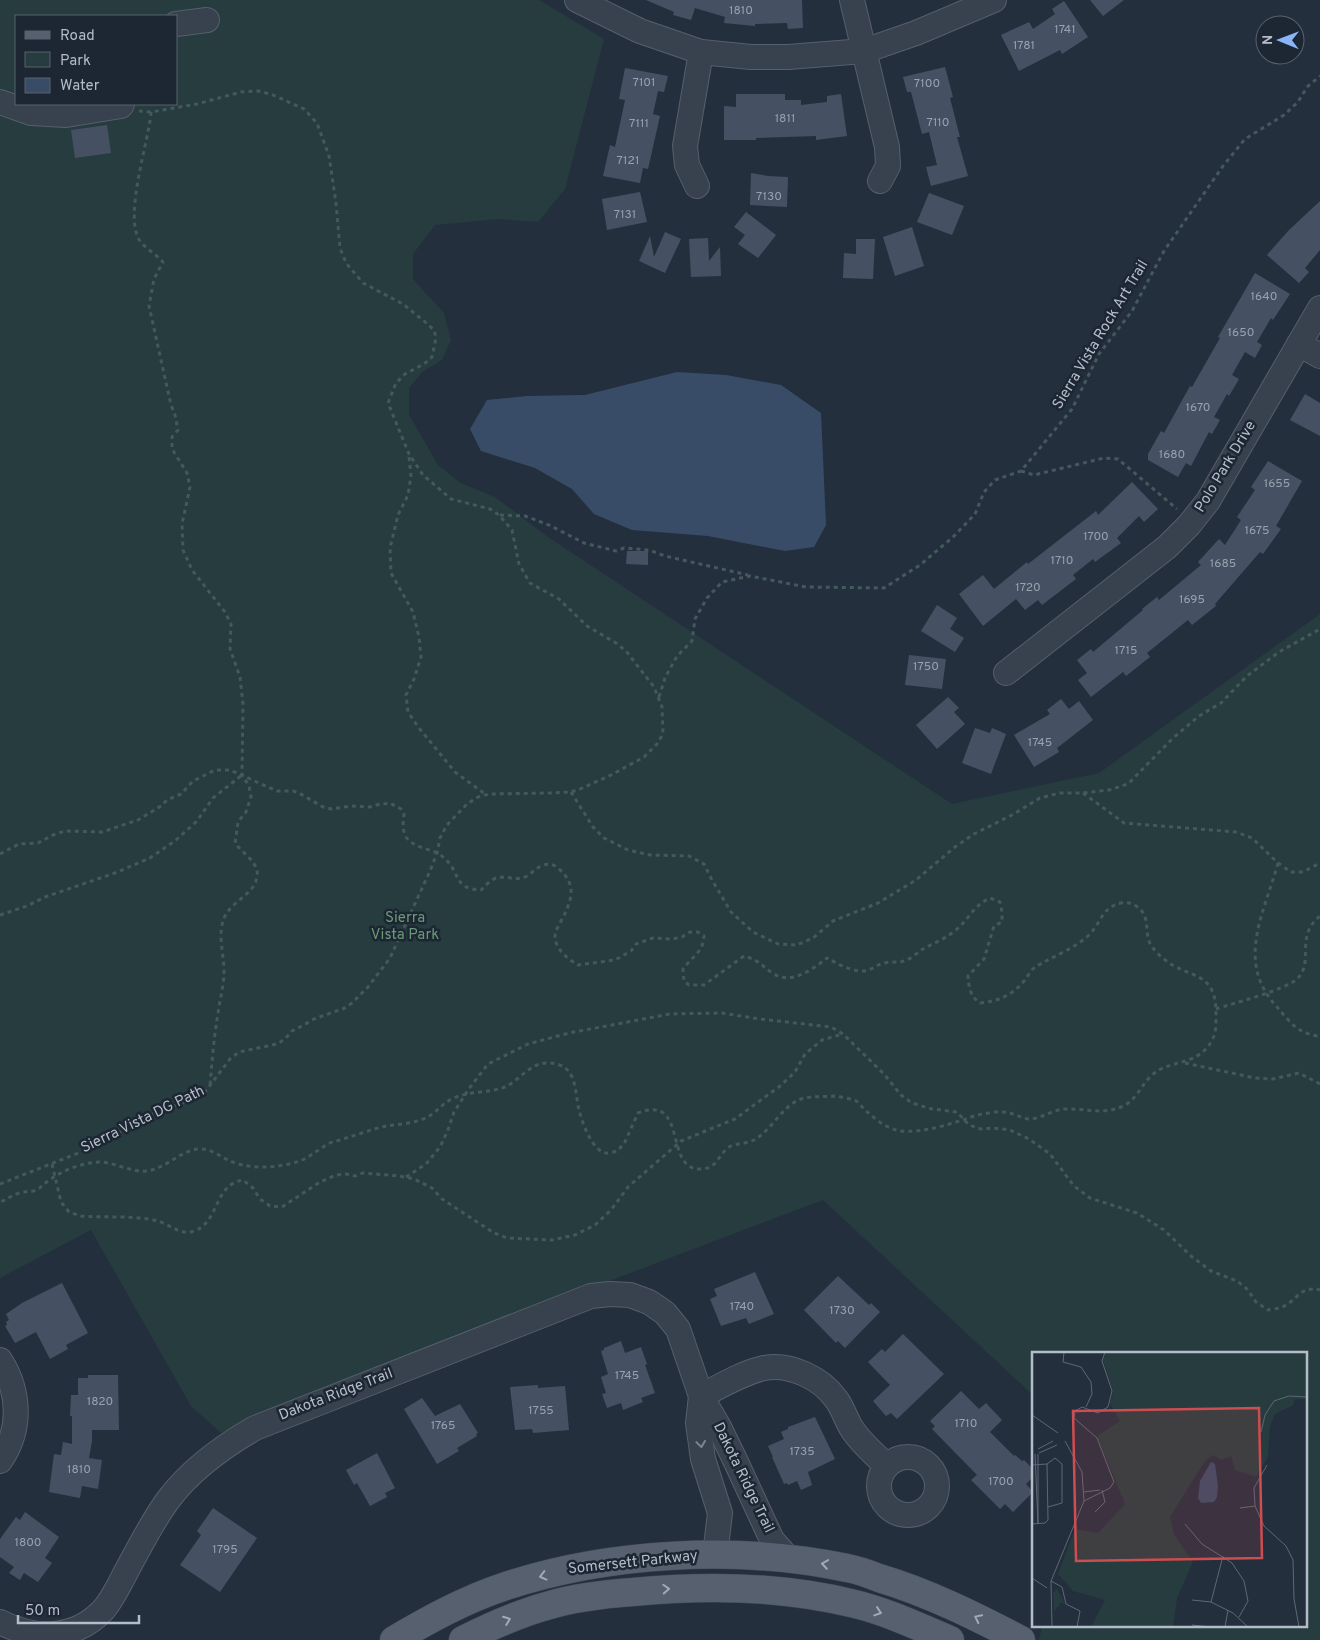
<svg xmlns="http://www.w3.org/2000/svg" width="1320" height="1640" font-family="Overpass,sans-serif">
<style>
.green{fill:#263c3f;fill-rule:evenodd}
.water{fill:#394c67}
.building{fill:#455162}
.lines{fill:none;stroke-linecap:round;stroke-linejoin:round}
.minor-casing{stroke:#565f6c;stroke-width:26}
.major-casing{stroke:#414a57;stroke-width:29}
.path{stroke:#44595c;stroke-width:3;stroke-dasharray:4 4;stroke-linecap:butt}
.minor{stroke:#38414e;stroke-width:24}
.major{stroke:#56606e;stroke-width:28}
.oneway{stroke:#7c8592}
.oneway2{stroke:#a1aab7}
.labels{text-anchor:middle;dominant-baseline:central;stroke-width:5;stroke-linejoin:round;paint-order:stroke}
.number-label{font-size:12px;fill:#98a1af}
.street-label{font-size:15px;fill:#b4bcc9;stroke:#1d2633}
.park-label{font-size:15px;fill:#6b9a76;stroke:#1d2633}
.inset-road{fill:none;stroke:#5e6776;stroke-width:1}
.view{fill:#ce4d50;fill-opacity:0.15;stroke:#ce4d50;stroke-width:2.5}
.inset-edge{fill:none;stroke:#b4bcc9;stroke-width:2.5}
</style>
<rect width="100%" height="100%" fill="#242f3e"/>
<path class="green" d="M0,0H539L604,39L565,189L538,222L498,219L435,225L413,254V279L444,313L451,340L442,360L422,372L409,388V415L438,465L459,482L495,497L548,537L952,804L1099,773L1320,614V1640H1039L1042,1626H1306V1354H1034V1396L823,1200L588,1289L221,1433L191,1406L91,1230L0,1278ZM16,16H176V104H16Z"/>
<polygon class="water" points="677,372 726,375 781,385 821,413 826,525 814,547 785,551 708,536 632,530 594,514 572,489 535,468 481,451 470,429 487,400 527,396 585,395"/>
<g class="building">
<polygon points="646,0 802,0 803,28 788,29 787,23 755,24 755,26 724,23 725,17 695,8 691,20 673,15 674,12"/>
<polygon points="1090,0 1124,0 1103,16"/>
<polygon points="1064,1 1088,37 1062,54 1060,50 1019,71 1001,35 1029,22 1033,29 1055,14 1052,9"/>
<polygon points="945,67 953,97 950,98 960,137 957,137 968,176 931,186 926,167 937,165 929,132 922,134 911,92 907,92 903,77"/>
<polygon points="625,68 668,76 664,92 658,91 653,114 660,116 648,169 643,168 640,183 603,176 610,145 615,147 625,100 619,99"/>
<polygon points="736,94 785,94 785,100 801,100 801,105 827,102 827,96 841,94 847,136 816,140 816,136 756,138 756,140 724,140 724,106 736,107"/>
<polygon points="107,125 111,153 75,158 71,130"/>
<polygon points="751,173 768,176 788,177 787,207 750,205"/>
<polygon points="640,192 647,222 607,230 602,199"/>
<polygon points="929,193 964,206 952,235 917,222"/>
<polygon points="1320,201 1320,250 1305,268 1309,272 1299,283 1267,255 1289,230"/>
<polygon points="746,212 776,235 758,258 738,244 745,235 734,227"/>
<polygon points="912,227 924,266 895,276 883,237"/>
<polygon points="665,232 681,239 665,273 639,261 650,236 654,257"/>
<polygon points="708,238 709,261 720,247 721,276 691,277 689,239"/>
<polygon points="856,239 875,239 873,279 843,278 844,253 856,254"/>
<polygon points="1255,273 1290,294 1273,320 1271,318 1257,342 1262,345 1255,358 1245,352 1232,375 1239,379 1229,396 1227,394 1214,417 1220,420 1212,434 1209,432 1191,466 1186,463 1178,477 1148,460 1148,454 1161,431 1164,433 1190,386 1192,387 1220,338 1218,337"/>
<polygon points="1305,394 1320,403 1320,436 1290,420"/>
<polygon points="1268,461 1302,481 1276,526 1281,529 1263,554 1260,552 1215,604 1216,606 1192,625 1188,620 1147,653 1150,657 1126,676 1123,672 1091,697 1078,680 1087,673 1077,660 1091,649 1093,652 1143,610 1142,609 1157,597 1159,600 1201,565 1198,562 1219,539 1225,545 1241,520 1237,517 1255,490 1251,487"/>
<polygon points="1132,482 1158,509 1144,522 1139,516 1117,538 1121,543 1095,562 1093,559 1073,575 1076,579 1042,605 1038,600 1025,610 1016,599 983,626 959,594 983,575 994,589 1027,562 1028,564 1096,511 1098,515"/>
<polygon points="627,551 648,551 648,565 626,564"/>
<polygon points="937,605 957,618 950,629 964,638 955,652 921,631"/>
<polygon points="909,655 946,659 942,689 905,685"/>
<polygon points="948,697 959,708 954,712 965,724 937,749 916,725"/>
<polygon points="1061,699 1069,709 1079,701 1093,720 1057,748 1059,752 1034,767 1014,735 1050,714 1047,710"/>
<polygon points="975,728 990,733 992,728 1006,734 991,774 962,763"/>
<polygon points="755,1272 774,1314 749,1324 746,1318 721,1326 710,1299 717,1296 714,1289"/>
<polygon points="838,1276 869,1305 871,1303 880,1312 845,1348 838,1341 836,1343 804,1310"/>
<polygon points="62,1283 88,1333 66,1345 68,1349 50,1359 36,1332 15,1343 5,1326 7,1325 6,1322 9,1320 6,1314 22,1303"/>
<polygon points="903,1334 944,1374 897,1419 891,1413 886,1416 873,1401 890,1385 868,1362 882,1349 885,1352"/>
<polygon points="621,1341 625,1353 641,1347 647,1364 645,1365 655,1393 641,1398 643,1402 623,1410 621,1403 607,1408 602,1394 606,1393 601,1377 608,1374 601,1351 604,1350 604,1348"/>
<polygon points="88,1375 118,1375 119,1430 92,1430 92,1441 89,1458 102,1460 98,1489 82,1486 80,1498 49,1492 54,1454 61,1455 63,1442 72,1444 72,1416 70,1416 71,1395 78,1395 78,1378 88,1378"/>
<polygon points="538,1385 538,1388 565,1386 569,1430 533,1433 532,1429 515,1430 510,1387"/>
<polygon points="961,1391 979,1409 986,1403 1002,1420 990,1432 1014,1456 1015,1455 1022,1461 1024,1460 1034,1470 1034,1476 1026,1484 1033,1492 1013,1512 1005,1504 1000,1509 971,1480 977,1475 932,1429 935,1426 930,1421"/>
<polygon points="422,1398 435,1416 460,1404 478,1433 476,1434 477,1436 457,1448 459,1451 437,1464 404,1409"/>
<polygon points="815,1417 835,1459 808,1472 812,1485 801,1490 797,1481 788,1485 787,1483 784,1484 772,1457 773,1457 768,1446 784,1439 781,1432 788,1429 788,1427"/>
<polygon points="377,1453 395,1488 385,1493 387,1497 370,1506 357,1483 354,1485 346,1470"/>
<polygon points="213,1508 257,1538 220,1592 180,1565 201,1535 197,1531"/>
<polygon points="25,1512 59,1537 45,1558 52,1563 38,1582 24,1573 20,1580 9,1573 14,1567 0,1557 0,1539 16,1517 20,1520"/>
</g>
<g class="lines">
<defs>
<g id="minor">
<polyline points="577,0 640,31 701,52 751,57 788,57 864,51 916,33 994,0"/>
<polyline points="852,0 887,147 888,166 880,181"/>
<polyline points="176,24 207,20"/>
<polyline points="0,102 31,113 66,115 121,106 122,104"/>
<polyline points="697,186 687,165 685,146 701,52"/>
<polyline points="1299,344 1320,356"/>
<polyline points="1006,673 1167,547 1189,525 1208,501 1320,308"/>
<path d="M0,1360C20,1391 22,1430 0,1461"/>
<path d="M701,1396C721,1386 742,1373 764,1368C790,1363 821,1378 836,1399C843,1408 846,1420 852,1429C861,1443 875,1455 887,1466"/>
<polyline points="701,1396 698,1423 703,1459 720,1513 715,1555"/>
<circle cx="908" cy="1486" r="29"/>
<path d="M0,1622C35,1640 76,1640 104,1609C114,1597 120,1583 127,1570C140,1546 152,1522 168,1500C191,1469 222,1447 255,1428L591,1296L610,1294L630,1295L649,1302L665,1313L678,1329L701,1396L719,1427L736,1462L772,1540L788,1558"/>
</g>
<g id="major">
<path d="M394,1640C428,1620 464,1600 503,1587C607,1552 739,1545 847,1568C858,1570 869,1574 879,1578C929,1593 975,1616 1021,1640"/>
<path d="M463,1640C491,1626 520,1613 550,1605C577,1597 605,1594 633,1592C706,1585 783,1586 855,1604C888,1612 919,1627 950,1640"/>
</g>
</defs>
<use href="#minor" class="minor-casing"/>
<use href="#major" class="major-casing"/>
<g class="path">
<path d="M151,112C149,141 123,217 140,241C146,249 156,254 163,262L154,279L149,306L171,405L175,415L178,430L172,437V449L187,473L190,487L182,524L183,550L192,570L225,612L231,624L230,649L240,677L243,704L242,775L249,786L251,797L246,812L238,822L235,843C242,853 260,863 257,877C254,896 229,901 223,921C218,938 224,954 224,971C224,985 220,999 218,1013C214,1037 212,1061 210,1086"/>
<polyline points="409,457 411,476 408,495 398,515 390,548 391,573 413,612 419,637 421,657 414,679 406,695 408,712 419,728 455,772 485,794"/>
<polyline points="1021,471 1034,475 1104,458 1118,459 1177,509"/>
<polyline points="500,515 525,516 549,525 584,543 616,551 624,548 649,550 665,556 748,575"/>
<polyline points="659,697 665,678 677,656 692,641 695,619 707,598 722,582 750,576 806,587 884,588 920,565 953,537 975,514 984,492 995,480 1021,471 1072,409 1099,354 1132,311 1164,251 1223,166 1245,139 1284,115 1298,102 1307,87 1320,76"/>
<polyline points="571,792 593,827 604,838 628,850 650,855 689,856 704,864 712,880 731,912 753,932 778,944 797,945 813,938 833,921 878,903 916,880 955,847 974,834 1012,815 1040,798 1060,793 1082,793 1109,790 1128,784 1172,739 1199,716 1221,703 1247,676 1279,652 1320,629"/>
<polyline points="1083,793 1124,823 1236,832 1252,838 1278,863 1291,872 1303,872 1320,863"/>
<path d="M0,854L19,844L38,843L53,835L65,831L102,832L138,820L161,806L167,800L181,794L193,781L215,770H230L277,791H293L299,793L323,807L332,809L351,806L370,807L376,805L390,803L401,809L404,814C403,822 402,830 406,837C414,849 433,848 443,857C461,871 452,889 481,890C485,886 490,880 496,878C505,875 515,881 525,877C532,874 536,867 544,865C549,863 555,865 558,868C579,886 571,902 560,923C558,927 555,931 555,937C556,950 568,959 578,965L615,960L631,951L636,944L653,938L672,939L682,937L690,932H698L704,936C704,951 691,958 683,969L684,981L689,985H704L744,956C759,960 763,967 774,974C792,985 813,969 827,958C838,964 850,971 863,971C870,971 875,966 881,964C888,961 897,963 904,961C911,959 917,953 923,949C934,943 947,938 957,929C969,919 974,905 990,898L1000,902L1002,912V922L994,926L984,959L968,976C969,988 970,996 980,1003C999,1001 1013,995 1025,980C1028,976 1031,970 1035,967C1036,966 1043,963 1044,962C1059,954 1076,947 1089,935C1101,923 1102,907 1121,903C1127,902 1132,903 1136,906C1153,916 1142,936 1153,948C1156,952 1160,956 1164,959C1189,980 1217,969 1216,1016C1216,1023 1216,1030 1214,1036C1200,1069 1169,1057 1150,1077C1140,1087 1136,1101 1121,1107C1102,1115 1084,1108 1064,1109C1052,1110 1041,1119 1029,1119C1020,1118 1012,1112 1003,1112C997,1111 989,1113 983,1114C975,1115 969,1118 963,1120C943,1126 921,1133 901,1131C887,1129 875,1119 865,1110C862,1108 861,1104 858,1102C854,1099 837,1096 833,1096C822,1097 811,1096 801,1099C782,1106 772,1130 754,1140C746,1144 736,1143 729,1147C718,1155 717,1169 701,1169C663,1171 689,1093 638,1113L624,1144L617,1151C614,1152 609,1153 606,1153C592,1151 582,1122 579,1110C574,1089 578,1063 547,1063C530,1063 520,1080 505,1087C489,1093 470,1091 454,1098C441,1103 437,1114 423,1119C412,1124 398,1124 386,1126C372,1129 357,1135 343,1139C340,1141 336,1140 332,1142C321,1147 312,1156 300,1161C278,1168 251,1170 230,1161C221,1157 211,1149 202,1149C182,1148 168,1168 147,1171C133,1173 114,1162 99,1162C79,1163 59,1172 44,1184C42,1185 41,1188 38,1189C34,1192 29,1191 24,1192C15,1193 8,1199 0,1202"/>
<path d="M1278,863C1264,914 1235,962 1277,1007C1284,1015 1293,1027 1302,1031C1307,1034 1314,1035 1320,1037"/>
<polyline points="0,915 27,906 45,897 115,873 150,858 176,840 197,821 213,798 242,775"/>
<path d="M1216,1009C1234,1003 1285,990 1297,979C1315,962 1294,937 1320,916"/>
<polyline points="1185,1063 1255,1078 1273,1079 1299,1073 1320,1084"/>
<path d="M52,1164L61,1202L69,1212L81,1216C104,1218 137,1215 158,1221C171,1225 181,1236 194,1231C220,1222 213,1185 243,1180L253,1188L260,1199L270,1206L282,1207L320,1182L336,1175L346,1174L355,1176L363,1173L399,1176L414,1179L432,1188L442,1199L494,1233L507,1238L552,1240L575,1235L595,1225L611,1210L628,1187L681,1141L735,1119L780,1086L795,1072L805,1054L822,1040L843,1034"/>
<path d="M406,1177L426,1164L440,1147L448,1130L454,1112L468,1090L488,1064L528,1044L569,1033L670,1014L722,1013L760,1019L831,1027L843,1034L884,1074L901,1095L912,1103L932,1109L957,1112L969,1125L981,1129L993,1128L1010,1130L1029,1139L1050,1154L1074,1186L1090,1198L1137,1213L1164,1230L1191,1256L1211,1271L1237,1281L1247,1289L1256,1302L1268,1310C1271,1309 1276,1309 1280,1308C1297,1302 1299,1285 1320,1290"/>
<polyline points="0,1184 86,1150 106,1141 144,1117 187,1101 205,1092 230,1059 239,1052 277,1044 285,1039 292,1031 302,1026 314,1019 345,1008 352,1003 368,987 390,958 430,871 437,853 440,838 447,825 467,804 478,797 489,794 551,793 571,792 580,789 611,775 644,757 657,744 663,734 662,707 654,687 626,651 616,643 587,626 559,599 530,583 519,564 512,530 499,515 490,509 451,499 423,475 409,454 388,403 396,383 405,374 424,364 432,357 436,338 434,330 424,321 403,304 363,283 346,263 340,248 336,203 329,156 317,123 304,109 273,95 259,91 241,92 197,104 151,112 139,111"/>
</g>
<use href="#minor" class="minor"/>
<use href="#major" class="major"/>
</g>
<defs><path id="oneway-chevron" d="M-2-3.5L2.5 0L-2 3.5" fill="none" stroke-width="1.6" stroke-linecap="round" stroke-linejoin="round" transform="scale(1.25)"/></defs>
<use class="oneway" href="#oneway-chevron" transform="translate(701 1444) rotate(82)"/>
<g class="oneway2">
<use href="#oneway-chevron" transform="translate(825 1564) rotate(-171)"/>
<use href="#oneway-chevron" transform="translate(543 1576) rotate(166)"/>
<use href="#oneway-chevron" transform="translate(666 1589) rotate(-3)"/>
<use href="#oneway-chevron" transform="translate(878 1612) rotate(18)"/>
<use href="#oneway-chevron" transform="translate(978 1618) rotate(-154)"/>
<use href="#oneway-chevron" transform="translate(507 1620) rotate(-21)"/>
</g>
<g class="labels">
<g class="number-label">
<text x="741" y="11">1810</text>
<text x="1065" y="30">1741</text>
<text x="1024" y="46">1781</text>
<text x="644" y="83">7101</text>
<text x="927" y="84">7100</text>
<text x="785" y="119">1811</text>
<text x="938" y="123">7110</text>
<text x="639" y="124">7111</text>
<text x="628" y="161">7121</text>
<text x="769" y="197">7130</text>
<text x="625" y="215">7131</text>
<text x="1264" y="297">1640</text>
<text x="1241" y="333">1650</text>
<text x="1198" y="408">1670</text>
<text x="1172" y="455">1680</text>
<text x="1277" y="484">1655</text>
<text x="1257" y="531">1675</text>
<text x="1096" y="537">1700</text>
<text x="1062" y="561">1710</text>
<text x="1223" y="564">1685</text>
<text x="1028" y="588">1720</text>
<text x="1192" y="600">1695</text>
<text x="1126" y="651">1715</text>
<text x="926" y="667">1750</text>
<text x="1040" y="743">1745</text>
<text x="742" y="1307">1740</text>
<text x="842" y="1311">1730</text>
<text x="627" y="1376">1745</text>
<text x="100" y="1402">1820</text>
<text x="541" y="1411">1755</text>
<text x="966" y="1424">1710</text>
<text x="443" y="1426">1765</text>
<text x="802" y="1452">1735</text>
<text x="79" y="1470">1810</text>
<text x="1001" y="1482">1700</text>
<text x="28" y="1543">1800</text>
<text x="225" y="1550">1795</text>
</g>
<g class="street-label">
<text transform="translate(1101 335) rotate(-59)">Sierra Vista Rock Art Trail</text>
<text transform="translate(1226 467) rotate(-59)">Polo Park Drive</text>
<text transform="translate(143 1120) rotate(-26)">Sierra Vista DG Path</text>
<text transform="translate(336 1395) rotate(-21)">Dakota Ridge Trail</text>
<text transform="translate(743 1478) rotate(64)">Dakota Ridge Trail</text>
<text transform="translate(633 1563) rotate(-6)">Somersett Parkway</text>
</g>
<g class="park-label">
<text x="405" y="918">Sierra<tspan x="405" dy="17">Vista Park</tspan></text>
</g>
</g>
<g transform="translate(1032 1352)">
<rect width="275" height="275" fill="#242f3e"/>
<path d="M74,0H275V47H263L261,53L243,62L238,74L236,105L224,125L203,118L199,104L189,108L181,103L173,109L138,165L142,182L161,210L145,246L141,275H59L73,248L41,239L26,222L43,177L66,181L93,152L65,84L88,69L78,52L81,40L71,8ZM25,237L33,252L47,260L29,250L22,260L21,241Z" fill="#263c3f"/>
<path d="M179,110L183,112L186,134L185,145L182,150L169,151L166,146L168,129Z" fill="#394c67"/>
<path class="inset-road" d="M32,0L31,10L49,15L59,30L60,42L54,55M0,63L26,81M229,80L233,63L242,49L257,44L275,45M6,97L21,89M7,101L25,93M3,102L6,172M15,112L23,106L30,112V151L16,155M0,113L15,112M235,113L222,136L223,154L232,174L254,194L261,208L262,247L267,275M52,140L68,138M52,149L78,136L82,130L65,86L42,66L43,59L50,55L66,61L76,55L80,39L70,9L73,0M208,156L223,154M63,160L73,150L70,138M0,172L13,171L16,168L15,112M6,172V102M153,172L170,192L200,211L212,229L216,249L207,265M0,226L15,236M19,229L30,235L34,252L48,259L45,275M160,248L179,250L201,261L216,275M179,250L191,204M160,273L179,275M20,275L19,229L52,149L50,120L33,89M193,275L196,258"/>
<path class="view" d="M227,56L230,206L44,209L41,59Z"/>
<rect width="275" height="275" class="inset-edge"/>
</g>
<rect x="15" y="15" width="162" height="90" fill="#1d2633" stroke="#59626f"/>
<rect x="25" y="31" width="25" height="8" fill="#56606e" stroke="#59626f"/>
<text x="60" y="40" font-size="15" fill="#b4bcc9">Road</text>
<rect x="25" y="52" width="25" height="15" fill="#263c3f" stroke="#59626f"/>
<text x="60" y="65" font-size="15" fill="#b4bcc9">Park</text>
<rect x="25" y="78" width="25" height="15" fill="#394c67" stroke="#59626f"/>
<text x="60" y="90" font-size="15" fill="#b4bcc9">Water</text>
<g transform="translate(1280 40) rotate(271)"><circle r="24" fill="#1d2633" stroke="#59626f"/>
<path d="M0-4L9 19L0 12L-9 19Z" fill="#8ab4f8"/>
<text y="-8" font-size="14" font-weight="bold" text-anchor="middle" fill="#b4bcc9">N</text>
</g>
<path d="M18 1615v8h121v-8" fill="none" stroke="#b4bcc9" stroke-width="2.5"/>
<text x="25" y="1615" font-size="15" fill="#b4bcc9" stroke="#1d2633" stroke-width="4" paint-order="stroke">50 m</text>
</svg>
